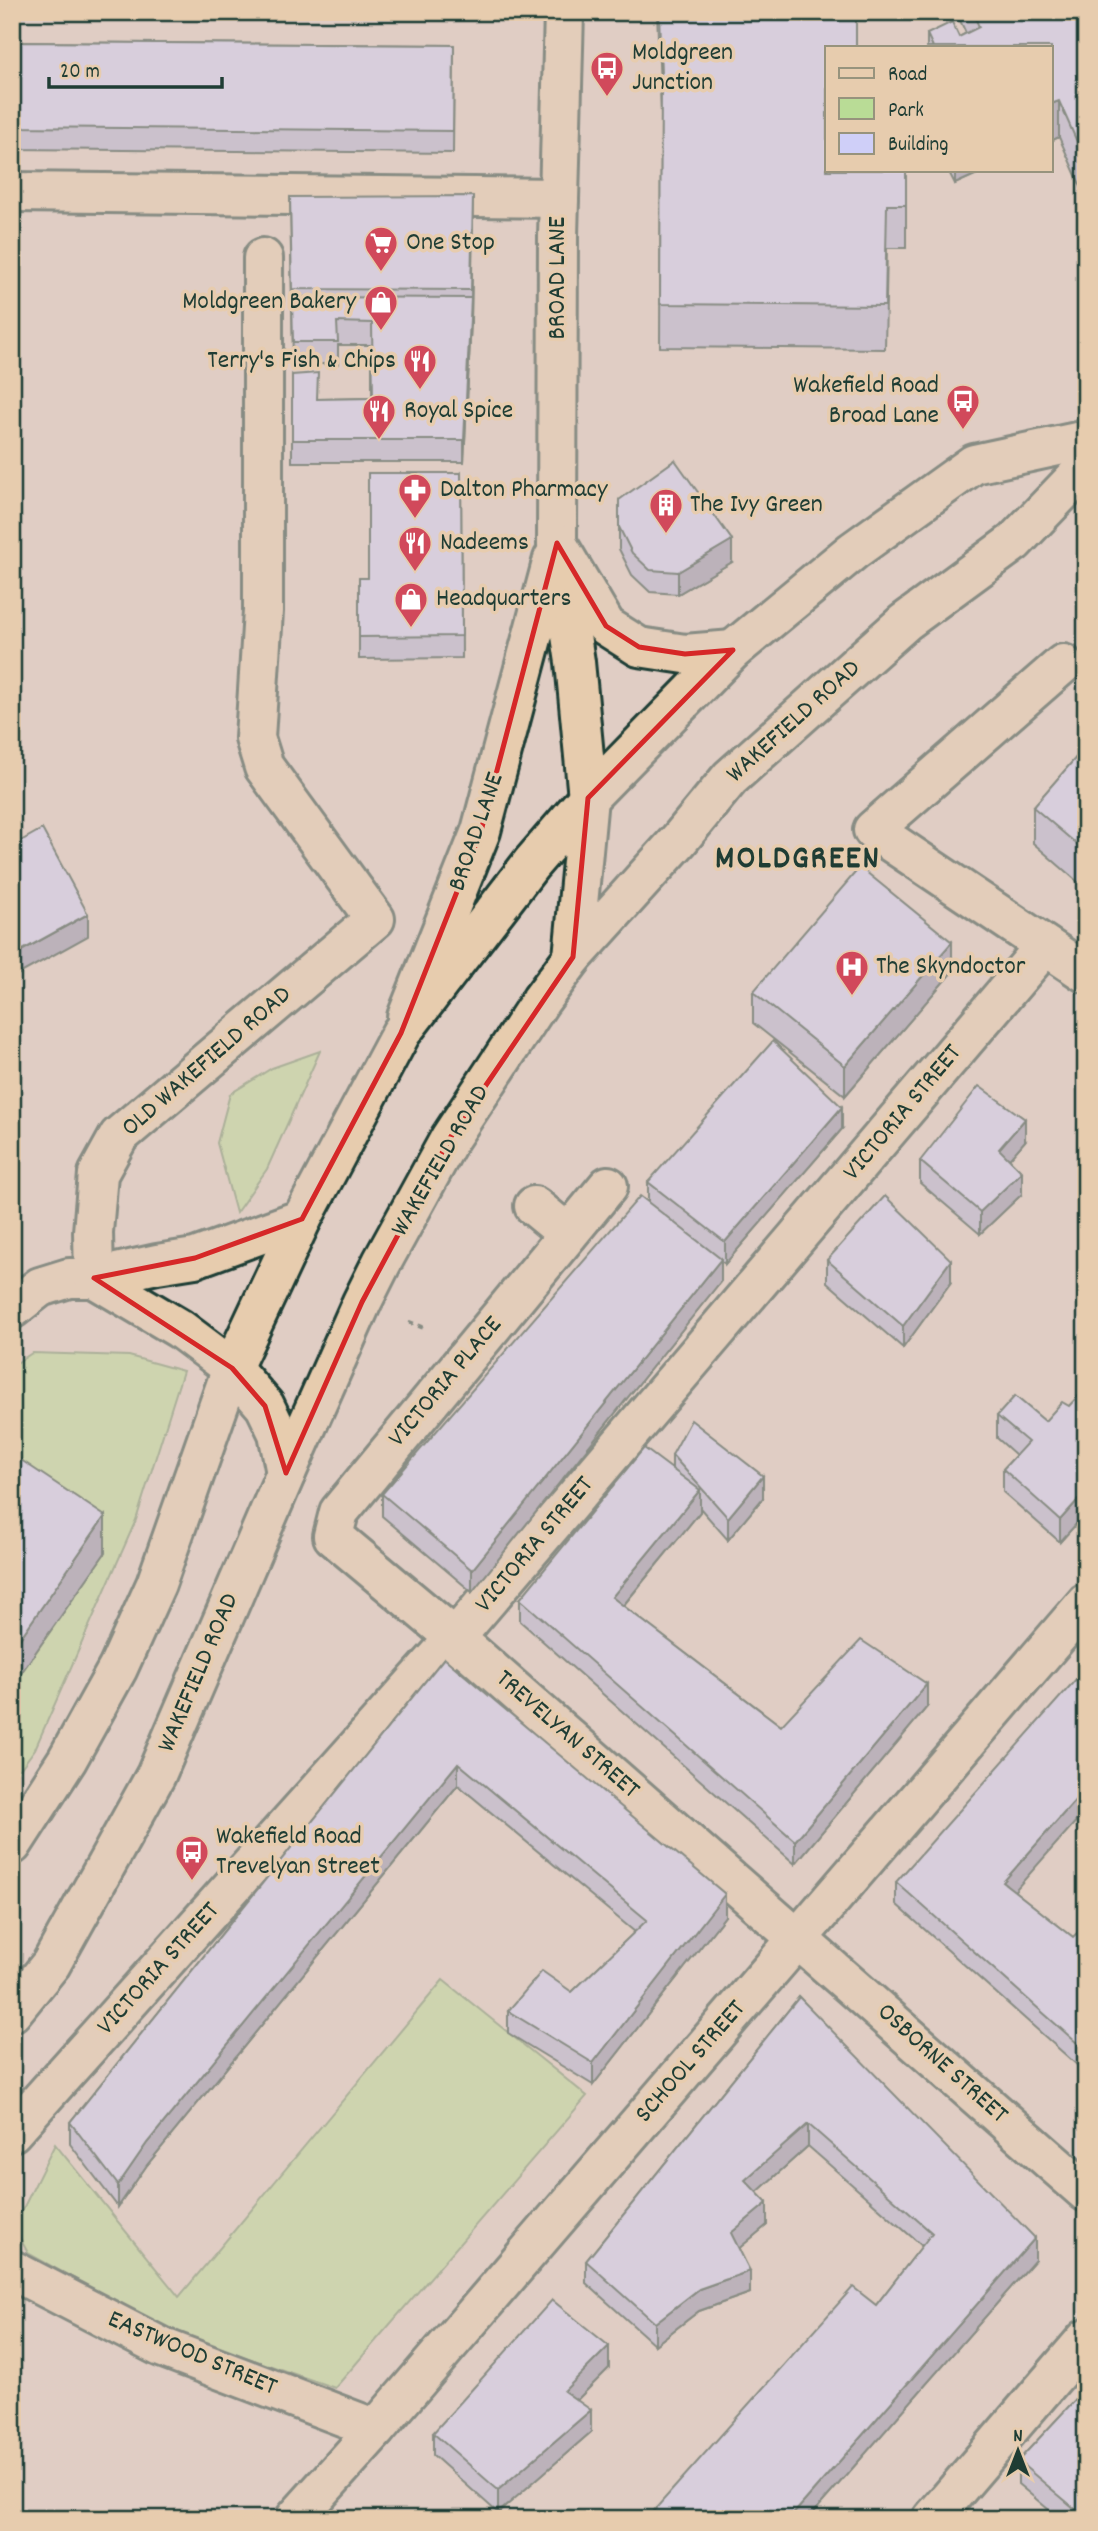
<svg xmlns="http://www.w3.org/2000/svg" width="1098" height="2531" font-family="Dekko,sans-serif">
<style>
.green{fill:#b9dc96;stroke:#6c8c65;stroke-width:2}
.lines{fill:none;stroke-linecap:round;stroke-linejoin:round}
.minor-casing{stroke:#1f3d34;stroke-width:44}
.highway-casing{stroke:#1f3d34;stroke-width:44}
.path{stroke:#1f3d34;stroke-width:4.5;stroke-dasharray:5 5;stroke-linecap:butt}
.minor{stroke:#e7ccae;stroke-width:38}
.highway{stroke:#e7ccae;stroke-width:38}
.wall{fill:#b2b2d5;stroke:#1f3d34;stroke-width:2}
.shaded-wall{fill:#9191ae;stroke:#1f3d34;stroke-width:2}
.building{fill:#cfcff8;stroke:#1f3d34;stroke-width:2}
.marked{fill:none;stroke:#d62828;stroke-width:5;stroke-linejoin:round}
.labels{text-anchor:middle;dominant-baseline:central;stroke-width:7;stroke-linejoin:round;paint-order:stroke}
.poi-label{font-size:26px;fill:#1f3d34;stroke:#e7ccae;text-anchor:start}
.street-label{font-size:26px;fill:#1f3d34;stroke:#e7ccae}
.district-label{font-size:33px;font-weight:bold;letter-spacing:2px;fill:#1f3d34;stroke:#e7ccae}
</style>
<rect width="100%" height="100%" fill="#e0cdc4"/>
<filter id="ink" filterUnits="userSpaceOnUse"><feTurbulence type="fractalNoise" baseFrequency=".0143" numOctaves="2"/><feDisplacementMap in="SourceGraphic" scale="14" xChannelSelector="R" yChannelSelector="G"/><feConvolveMatrix kernelMatrix="1 2 1 2 8 2 1 2 1" color-interpolation-filters="sRGB"/></filter>
<g filter="url(#ink)">
<g class="green">
<polygon points="320,1051 267,1169 236,1213 217,1143 230,1094 272,1068"/>
<polygon points="32,1353 129,1356 183,1371 136,1520 35,1749 12,1780 12,1686 105,1553 12,1490 12,1366"/>
<polygon points="443,1980 587,2096 335,2388 167,2330 28,2253 14,2227 55,2144 179,2297"/>
</g>
<g class="lines">
<defs>
<g id="minor">
<polyline points="564,12 558,236 557,543 575,662 588,798 573,957"/>
<polyline points="12,192 559,198"/>
<polyline points="1063,664 873,830 1086,973"/>
<polyline points="407,1017 481,831 553,559"/>
<polyline points="608,1186 339,1512 333,1536 455,1638 1086,2192"/>
<polyline points="534,1206 568,1234"/>
<polyline points="94,1278 93,1232 98,1174 119,1136 375,919 264,767 255,738 263,611 263,258"/>
<polyline points="12,1309 40,1287 69,1278 94,1278 180,1329 232,1368 265,1406 278,1433 286,1473"/>
<polyline points="12,2132 455,1638 1045,946"/>
<polyline points="12,2270 161,2347 376,2429"/>
<polyline points="295,2519 376,2429 1086,1603"/>
<polyline points="932,2519 1086,2339"/>
</g>
<g id="highway">
<polyline points="557,543 606,626 639,647 685,654 733,650"/>
<polyline points="94,1278 157,1264 195,1258 302,1219"/>
<polyline points="12,1845 67,1760 118,1668 156,1584 232,1368 302,1219 401,1033 531,864 588,798 733,650 853,551 974,464 1086,440"/>
<polyline points="12,2012 51,1964 156,1775 286,1473 362,1302 382,1262 450,1138 541,1000 573,957 679,840 730,778 905,622 1014,542 1086,467"/>
</g>
</defs>
<use href="#minor" class="minor-casing"/>
<use href="#highway" class="highway-casing"/>
<polyline class="path" points="409,1322 427,1329"/>
<use href="#minor" class="minor"/>
<use href="#highway" class="highway"/>
</g>
<g class="wall">
<polygon points="657,12 856,12 827,170 906,170 906,248 887,248 885,349 660,347 661,114"/>
<polygon points="956,12 1086,12 1086,198 1059,137 1051,141 1051,47 927,47 927,34 959,37 966,33"/>
<polygon points="12,42 454,45 453,153 12,149"/>
<polygon points="948,170 986,170 955,184"/>
<polygon points="290,197 473,226 471,320 464,462 292,462 292,375 318,399 372,398 372,345 338,345 338,364 293,364"/>
<polygon points="461,473 462,658 359,659 359,578 368,578"/>
<polygon points="619,500 732,562 678,594 650,592 632,575 619,549"/>
<polygon points="1086,746 1086,889 1033,843 1033,807"/>
<polygon points="952,972 845,1096 753,1023 753,992"/>
<polygon points="842,1129 725,1264 721,1261 721,1281 472,1592 382,1516 382,1494 648,1202 648,1182"/>
<polygon points="1025,1141 1009,1159 1022,1194 980,1234 920,1183 920,1161"/>
<polygon points="827,1260 951,1282 903,1348 827,1282"/>
<polygon points="1086,1388 1086,1513 1060,1542 1003,1492 1003,1469 1016,1455 997,1438 997,1416 1045,1421 1069,1406"/>
<polygon points="672,1455 763,1498 728,1540 700,1508 700,1512 623,1606 781,1726 927,1707 795,1864 520,1621 520,1599 672,1469"/>
<polygon points="444,1658 725,1916 593,2085 508,2033 508,2011 572,1992 635,1932 458,1785 147,2165 118,2207 70,2144 70,2122"/>
<polygon points="896,1882 1014,1891 1073,1937 1086,1931 1086,2073 896,1904"/>
<polygon points="799,1997 1035,2260 808,2519 649,2519 649,2516 876,2305 922,2246 808,2146 757,2192 767,2225 739,2248 750,2293 699,2311 655,2345 586,2283 586,2261"/>
<polygon points="609,2368 577,2400 591,2432 498,2513 433,2455 433,2433"/>
<polygon points="1086,2388 1086,2519 1060,2519 1018,2484 1018,2461"/>
</g>
<g class="shaded-wall">
<polygon points="1059,101 1059,137 1051,141 1051,104"/>
<polygon points="955,170 986,170 955,184"/>
<polygon points="473,196 471,320 464,462 464,440 471,298"/>
<polygon points="732,540 732,562 678,594 678,572"/>
<polygon points="88,914 88,936 12,978 12,956"/>
<polygon points="952,942 952,972 845,1096 845,1066"/>
<polygon points="842,1107 842,1129 725,1264 725,1242"/>
<polygon points="1025,1119 1025,1141 999,1171 999,1149"/>
<polygon points="1022,1172 1022,1194 980,1234 980,1212"/>
<polygon points="721,1259 721,1281 472,1592 472,1570"/>
<polygon points="951,1260 951,1282 903,1348 903,1326"/>
<polygon points="763,1476 763,1498 728,1540 728,1518"/>
<polygon points="700,1490 700,1512 612,1619 612,1597"/>
<polygon points="1086,1491 1086,1513 1060,1542 1060,1520"/>
<polygon points="105,1516 105,1553 12,1686 12,1650"/>
<polygon points="927,1684 927,1707 795,1864 795,1841"/>
<polygon points="458,1763 458,1785 147,2165 118,2207 118,2185 147,2143"/>
<polygon points="1086,1788 1086,1810 1003,1904 1003,1882"/>
<polygon points="725,1894 725,1916 593,2085 593,2063"/>
<polygon points="808,2124 808,2146 745,2203 745,2180"/>
<polygon points="767,2203 767,2225 731,2255 731,2233"/>
<polygon points="1035,2238 1035,2260 808,2519 789,2519"/>
<polygon points="750,2271 750,2293 699,2311 655,2345 655,2323 699,2289"/>
<polygon points="609,2346 609,2368 564,2413 564,2391"/>
<polygon points="591,2410 591,2432 498,2513 498,2490"/>
</g>
<g class="building">
<polygon points="659,12 856,12 856,47 827,47 827,170 906,170 906,205 887,205 885,306 660,304 661,75"/>
<polygon points="973,12 1086,12 1086,162 1059,101 1051,104 1051,47 933,47 927,34 952,22 959,37 979,27"/>
<polygon points="12,42 454,45 453,131 12,127"/>
<polygon points="473,196 471,290 292,289 290,197"/>
<polygon points="292,297 471,298 464,440 292,440 292,375 318,373 317,399 373,398 372,323 337,322 338,342 293,342"/>
<polygon points="675,460 732,540 678,572 650,570 632,553 619,527 619,500"/>
<polygon points="368,473 461,473 462,636 359,637 359,578 368,578"/>
<polygon points="1086,746 1086,852 1033,807"/>
<polygon points="42,829 88,914 12,956 12,833 17,843"/>
<polygon points="860,867 952,942 845,1066 753,992"/>
<polygon points="773,1041 842,1107 725,1242 648,1182"/>
<polygon points="979,1086 1025,1119 999,1149 1022,1172 980,1212 920,1161"/>
<polygon points="640,1196 721,1259 472,1570 382,1494"/>
<polygon points="885,1196 951,1260 903,1326 827,1260"/>
<polygon points="1086,1388 1086,1491 1060,1520 1003,1469 1028,1442 997,1416 1015,1396 1045,1421 1062,1402 1069,1406"/>
<polygon points="691,1420 763,1476 728,1518 672,1455"/>
<polygon points="644,1448 700,1490 612,1597 781,1726 861,1640 927,1684 795,1841 520,1599"/>
<polygon points="12,1454 105,1516 12,1650"/>
<polygon points="444,1658 725,1894 593,2063 508,2011 542,1971 572,1992 647,1920 458,1763 147,2143 118,2185 70,2122"/>
<polygon points="1086,1668 1086,1788 1003,1882 1073,1937 1082,1928 1086,1931 1086,2051 896,1882"/>
<polygon points="799,1997 1035,2238 789,2519 652,2519 649,2516 853,2287 876,2305 932,2233 808,2124 745,2180 767,2203 731,2233 750,2271 699,2289 655,2323 586,2261"/>
<polygon points="552,2300 609,2346 564,2391 591,2410 498,2490 433,2433"/>
<polygon points="1086,2388 1086,2518 1018,2461"/>
</g>
</g>
<path d="M0 0H1098V2531H0ZM557,543L606,626L639,647L685,654L733,650L588,798L573,957L450,1138L362,1302L286,1473L265,1406L232,1368L94,1278L195,1258L302,1219L401,1033L481,831Z" fill="#e0cdc4" fill-opacity=".55" fill-rule="evenodd"/>
<path class="marked" d="M557,543L606,626L639,647L685,654L733,650L588,798L573,957L450,1138L362,1302L286,1473L265,1406L232,1368L94,1278L195,1258L302,1219L401,1033L481,831Z"/>
<defs>
<symbol id="bus-pin" viewBox="-11 -11 22 30"><path d="M0 17L-7.5 6A9.5 9.5 0 1 1 7.5 6Z" fill="#d1495b" stroke="#e7ccae"/><path d="M-5-6H5V4H4V6H2V4H-2V6H-4V4H-5ZM-3.5-4V0h7V-4ZM-3.5 1.2v1.5H-2V1.2ZM2 1.2v1.5H3.5V1.2Z" fill="#fff"/></symbol>
<symbol id="supermarket-pin" viewBox="-11 -11 22 30"><path d="M0 17L-7.5 6A9.5 9.5 0 1 1 7.5 6Z" fill="#d1495b" stroke="#e7ccae"/><path d="M-6-5.5h2.5l.6 2H6L4.5 2H-2.5L-4.4-4H-6ZM-1.5 3.2a1.3 1.3 0 1 0 .1 0ZM3 3.2a1.3 1.3 0 1 0 .1 0Z" fill="#fff"/></symbol>
<symbol id="shop-pin" viewBox="-11 -11 22 30"><path d="M0 17L-7.5 6A9.5 9.5 0 1 1 7.5 6Z" fill="#d1495b" stroke="#e7ccae"/><path d="M-5-2.5h2.3a2.7 3.5 0 0 1 5.4 0H5L5.5 6h-11ZM-1.5-2.5h3a1.5 2.3 0 0 0-3 0Z" fill="#fff"/></symbol>
<symbol id="restaurant-pin" viewBox="-11 -11 22 30"><path d="M0 17L-7.5 6A9.5 9.5 0 1 1 7.5 6Z" fill="#d1495b" stroke="#e7ccae"/><path d="M-5-6h1v4h1v-4h1v4h1v-4h1v5L-1.5 .5V6h-2V.5L-5-1ZM5-6V6H3V1.5H1.5Q1.5-4 5-6Z" fill="#fff"/></symbol>
<symbol id="pharmacy-pin" viewBox="-11 -11 22 30"><path d="M0 17L-7.5 6A9.5 9.5 0 1 1 7.5 6Z" fill="#d1495b" stroke="#e7ccae"/><path d="M-2-6h4v4h4v4h-4v4h-4v-4h-4v-4h4Z" fill="#fff"/></symbol>
<symbol id="building-pin" viewBox="-11 -11 22 30"><path d="M0 17L-7.5 6A9.5 9.5 0 1 1 7.5 6Z" fill="#d1495b" stroke="#e7ccae"/><path d="M-4-6H4V6H1V3H-1V6H-4ZM-2.5-4.3h1.7v1.8h-1.7ZM.8-4.3h1.7v1.8H.8ZM-2.5-1h1.7V.8h-1.7ZM.8-1h1.7V.8H.8Z" fill="#fff"/></symbol>
<symbol id="hospital-pin" viewBox="-11 -11 22 30"><path d="M0 17L-7.5 6A9.5 9.5 0 1 1 7.5 6Z" fill="#d1495b" stroke="#e7ccae"/><path d="M-5-5h3v3.5h4V-5h3V5h-3V1.5h-4V5h-3Z" fill="#fff"/></symbol>
</defs>
<g fill-rule="evenodd">
<use href="#bus-pin" x="588" y="49" width="38" height="52"/>
<use href="#supermarket-pin" x="362" y="224" width="38" height="52"/>
<use href="#shop-pin" x="362" y="283" width="38" height="52"/>
<use href="#restaurant-pin" x="401" y="342" width="38" height="52"/>
<use href="#bus-pin" x="944" y="382" width="38" height="52"/>
<use href="#restaurant-pin" x="360" y="392" width="38" height="52"/>
<use href="#pharmacy-pin" x="396" y="471" width="38" height="52"/>
<use href="#building-pin" x="647" y="486" width="38" height="52"/>
<use href="#restaurant-pin" x="396" y="524" width="38" height="52"/>
<use href="#shop-pin" x="392" y="580" width="38" height="52"/>
<use href="#hospital-pin" x="833" y="948" width="38" height="52"/>
<use href="#bus-pin" x="173" y="1833" width="38" height="52"/>
</g>
<g class="labels">
<g class="poi-label">
<text x="632" y="53">Moldgreen<tspan x="632" dy="30">Junction</tspan></text>
<text x="406" y="243">One Stop</text>
<text x="356" y="302" text-anchor="end">Moldgreen Bakery</text>
<text x="396" y="361" text-anchor="end">Terry's Fish &amp; Chips</text>
<text x="939" y="386" text-anchor="end">Wakefield Road<tspan x="939" dy="30">Broad Lane</tspan></text>
<text x="404" y="411">Royal Spice</text>
<text x="440" y="490">Dalton Pharmacy</text>
<text x="690" y="505">The Ivy Green</text>
<text x="440" y="543">Nadeems</text>
<text x="436" y="599">Headquarters</text>
<text x="876" y="967">The Skyndoctor</text>
<text x="216" y="1837">Wakefield Road<tspan x="216" dy="30">Trevelyan Street</tspan></text>
</g>
<g class="street-label">
<text transform="translate(558 278) rotate(-90)">BROAD LANE</text>
<text transform="translate(794 722) rotate(-42)">WAKEFIELD ROAD</text>
<text transform="translate(477 832) rotate(-71)">BROAD LANE</text>
<text transform="translate(207 1062) rotate(-41)">OLD WAKEFIELD ROAD</text>
<text transform="translate(903 1113) rotate(-50)">VICTORIA STREET</text>
<text transform="translate(441 1161) rotate(-60)">WAKEFIELD ROAD</text>
<text transform="translate(446 1382) rotate(-50)">VICTORIA PLACE</text>
<text transform="translate(535 1545) rotate(-50)">VICTORIA STREET</text>
<text transform="translate(199 1673) rotate(-67)">WAKEFIELD ROAD</text>
<text transform="translate(567 1735) rotate(41)">TREVELYAN STREET</text>
<text transform="translate(159 1969) rotate(-48)">VICTORIA STREET</text>
<text transform="translate(691 2062) rotate(-49)">SCHOOL STREET</text>
<text transform="translate(942 2064) rotate(42)">OSBORNE STREET</text>
<text transform="translate(192 2354) rotate(23)">EASTWOOD STREET</text>
</g>
<g class="district-label">
<text x="798" y="860">MOLDGREEN</text>
</g>
</g>
<rect width="1098" height="2531" fill="none" stroke="#e7ccae" stroke-width="42"/>
<rect x="21" y="21" width="1056" height="2489" fill="none" stroke="#1f3d34" stroke-width="2.5" filter="url(#ink)"/>
<rect x="825" y="46" width="228" height="126" fill="#e7ccae" stroke="#97937d" stroke-width="2"/>
<rect x="839" y="68" width="35" height="10" fill="#e7ccae" stroke="#97937d" stroke-width="2"/>
<text x="888" y="80" font-size="21" fill="#1f3d34">Road</text>
<rect x="839" y="98" width="35" height="21" fill="#b9dc96" stroke="#97937d" stroke-width="2"/>
<text x="888" y="116" font-size="21" fill="#1f3d34">Park</text>
<rect x="839" y="133" width="35" height="21" fill="#cfcff8" stroke="#97937d" stroke-width="2"/>
<text x="888" y="150" font-size="21" fill="#1f3d34">Building</text>
<g transform="translate(1018 2451)" stroke="#e7ccae" stroke-width="5" paint-order="stroke">
<path d="M0-5L12 26L0 18L-12 26Z" fill="#1f3d34"/>
<text y="-10" font-size="19" font-weight="bold" text-anchor="middle" fill="#1f3d34">N</text>
</g>
<path d="M49 77v10h173v-10" fill="none" stroke="#1f3d34" stroke-width="3.5"/>
<text x="60" y="77" font-size="21" fill="#1f3d34" stroke="#e7ccae" stroke-width="5" paint-order="stroke">20 m</text>
</svg>
